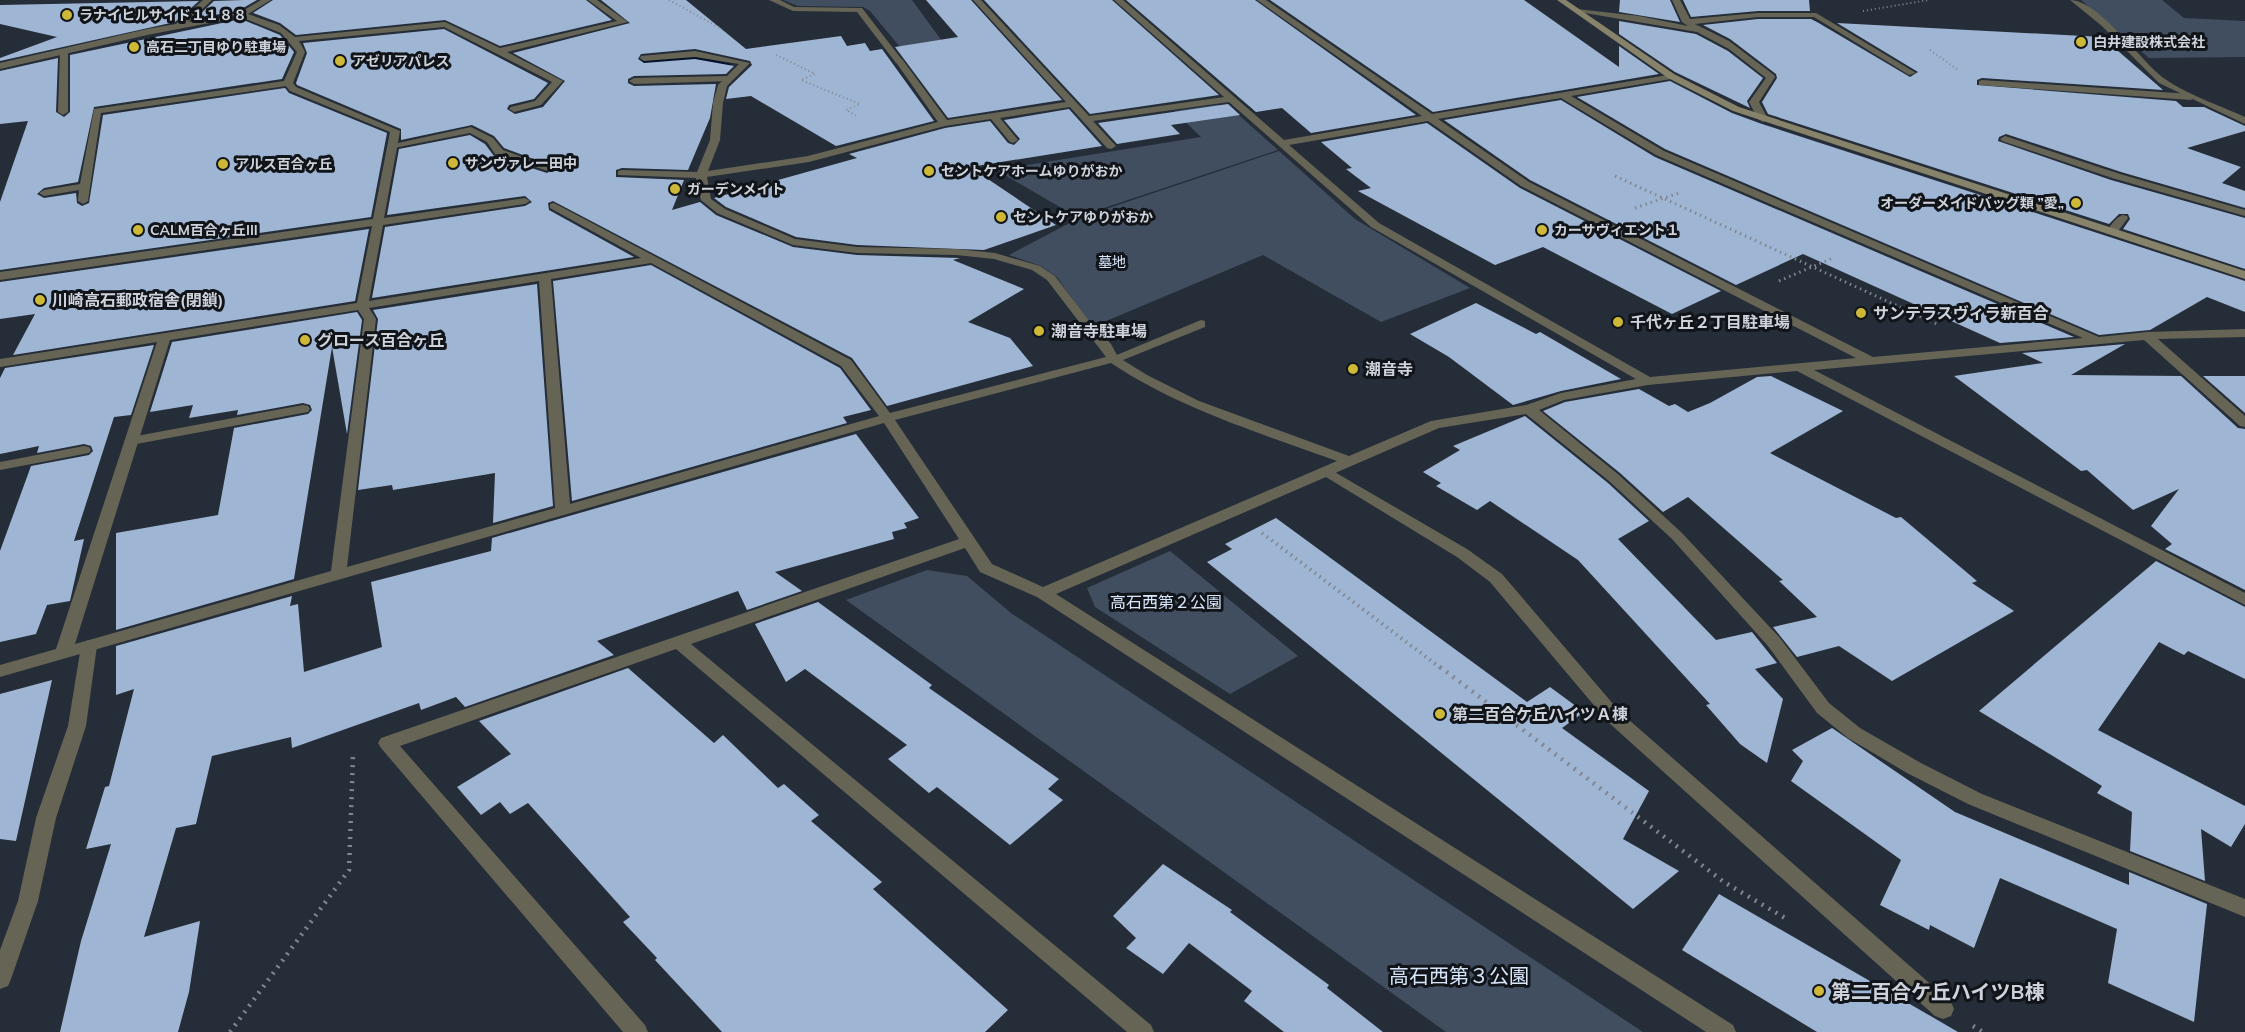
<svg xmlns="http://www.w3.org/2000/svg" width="2245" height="1032" font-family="Mulish,'Noto Sans JP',sans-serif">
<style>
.green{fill:#414e60}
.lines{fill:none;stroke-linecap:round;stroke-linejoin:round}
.stream{fill:#041128;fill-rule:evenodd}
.building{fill:#9fb5d4}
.path-far3{stroke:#818790;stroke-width:2;stroke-dasharray:1 3;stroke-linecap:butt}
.path-far2{stroke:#818790;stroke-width:3;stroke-dasharray:1.5 4;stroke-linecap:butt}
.path-far1{stroke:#818790;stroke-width:4;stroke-dasharray:1.5 4.5;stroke-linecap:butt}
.path{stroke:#818790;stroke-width:4.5;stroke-dasharray:2 6;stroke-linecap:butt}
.lane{fill:#666455;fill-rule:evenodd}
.street{fill:#666455;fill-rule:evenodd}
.secondary{fill:#87836b;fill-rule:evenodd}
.poi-dot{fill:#ceb837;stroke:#11151a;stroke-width:2}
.labels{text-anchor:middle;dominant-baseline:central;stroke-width:6;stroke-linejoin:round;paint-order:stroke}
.far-poi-label{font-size:14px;font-weight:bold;fill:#ced3db;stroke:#11151a;text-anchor:start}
.far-park-label{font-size:14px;fill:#d8e6fb;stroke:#11151a}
.poi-label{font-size:16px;font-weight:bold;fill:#ced3db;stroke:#11151a;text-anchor:start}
.park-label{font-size:16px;fill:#d8e6fb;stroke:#11151a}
.near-park-label{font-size:20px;fill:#d8e6fb;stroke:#11151a}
.near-poi-label{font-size:20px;font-weight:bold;fill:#ced3db;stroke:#11151a;text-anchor:start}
</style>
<rect width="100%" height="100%" fill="#252d38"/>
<g class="green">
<polygon points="783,0 912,0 950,52 910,59 870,11 863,7 798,6"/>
<polygon points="2081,0 2162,0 2184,18 2245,21 2245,57 2149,58"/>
<polygon points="1216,105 1230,107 1278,150 1077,217 996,170 1201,137 1174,111"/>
<polygon points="1279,151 1355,219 1470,288 1381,322 1263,255 1092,327 1057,277 1041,266 1009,255 1079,218"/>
<polygon points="1170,551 1298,656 1230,694 1095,607 1087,588"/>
<polygon points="927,570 967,576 1011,613 1643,1032 1446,1032 846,600"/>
</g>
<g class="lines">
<polygon class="stream" points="695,56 732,64 728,66 695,60 626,66 622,64 626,62"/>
</g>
<g class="building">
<polygon points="244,0 257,0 238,11 196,18 214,1"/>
<polygon points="273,0 586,0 612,20 500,46 445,20 296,35 280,23 253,13"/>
<polygon points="601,0 686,0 746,49 841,36 847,46 865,43 870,51 882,49 934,121 836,146 751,96 726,99 729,87 752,65 750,61 695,49 641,54 638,59 644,63 695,59 734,66 726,74 634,76 628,79 628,83 634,86 716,84 710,118 688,170 622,168 616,170 616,177 684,180 672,210 700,202 716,215 793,247 857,255 960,258 953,260 1024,289 968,322 1010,338 1033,366 887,406 852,358 553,201 548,203 549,210 634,257 372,298 385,227 525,206 532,202 525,196 387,215 399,149 470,135 485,144 494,156 547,173 555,167 504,148 494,136 472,125 401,140 401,129 297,85 296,83 307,53 303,43 444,29 548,83 534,99 509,105 507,109 515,114 543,107 565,81 513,53 630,23"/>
<polygon points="926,0 971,0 1062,100 948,118 895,47 958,37"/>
<polygon points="984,0 1112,0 1219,95 1090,114"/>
<polygon points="1126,0 1255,0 1416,115 1311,133 1282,108 1256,112"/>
<polygon points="1270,0 1524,0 1619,67 1619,46 1659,74 1433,112"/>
<polygon points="1620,0 1670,0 1680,22 1619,12"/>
<polygon points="1683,0 1809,0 1810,11 1758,11 1691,17"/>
<polygon points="199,1 175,22 0,61 0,58 57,37 0,24 0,5"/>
<polygon points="241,19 280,35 294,52 282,79 94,107 78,182 44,188 37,194 44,198 76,193 77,203 82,206 89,203 103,115 285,88 289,93 387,133 371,217 0,270 0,202 28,121 0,124 0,71 58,58 56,112 64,117 70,112 70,55"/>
<polygon points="1758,19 1811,19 1817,22 1910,77 1918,72 1837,23 2102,37 2163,90 1982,78 1977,80 1977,85 2176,101 2183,107 2204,107 2245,126 2245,131 2187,148 2241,167 2222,183 2245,191 2245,208 2121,172 2006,134 1999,137 1998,141 2111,180 2245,218 2245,269 2123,229 2130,219 2128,214 2119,214 2109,224 1768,114 1762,102 1777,78 1776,74 1730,39 1703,25"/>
<polygon points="1619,21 1696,34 1728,51 1763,78 1747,101 1750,108 1675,72 1619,34"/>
<polygon points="1670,81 1732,113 1762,124 2245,281 2245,312 2207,297 2150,330 2099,335 1665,149 1577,97"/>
<polygon points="1561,100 1655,157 2074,337 2000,343 1803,254 1736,285 1530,180 1444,120"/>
<polygon points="1228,104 1240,115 1171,125 1180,134 1117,144 1098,123"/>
<polygon points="1069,109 1102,146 970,167 1056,225 984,250 857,245 796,237 726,207 714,198 857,158 849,154 945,128 990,121 1008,143 1014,145 1020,139 1004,120"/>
<polygon points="1427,123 1520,188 1721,291 1672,314 1543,247 1495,265 1358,191 1371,188 1346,169 1352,168 1321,142"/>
<polygon points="369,229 355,301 13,355 35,314 0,319 0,282"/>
<polygon points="651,265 840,368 871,410 843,417 847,423 572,501 553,281"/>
<polygon points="537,284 553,506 493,523 495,473 393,490 392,485 358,490 378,319 373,310"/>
<polygon points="1476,303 1536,334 1540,332 1621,379 1561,391 1513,405 1449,357 1410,334"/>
<polygon points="357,312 362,320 347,434 332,347 294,579 116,630 116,533 218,515 234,428 308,414 312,410 310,405 303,403 237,415 238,410 189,418 193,405 150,412 172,342"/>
<polygon points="2125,344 2071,375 2181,376 2238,428 2245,429 2245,590 2165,549 2172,544 2151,526 2179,489 2133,510 2087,470 2081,471 1954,376 2043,363 2022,353"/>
<polygon points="154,345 131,415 114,417 74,541 84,539 70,601 47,605 36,634 0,642 0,551 31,466 89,455 93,451 91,446 84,444 37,453 39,446 0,454 0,378 5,368"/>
<polygon points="1771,376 1843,411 1770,453 1896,518 1901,517 1977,581 1972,583 2014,611 1892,681 1839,646 1797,657 1773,627 1817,617 1779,581 1783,580 1688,497 1663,512 1620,473 1543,411 1565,402 1639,389 1669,406 1675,404 1688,412 1710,403 1757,377"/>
<polygon points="2203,376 2245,376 2245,413"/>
<polygon points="1525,416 1608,483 1649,521 1618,539 1716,640 1752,632 1777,663 1755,669 1783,699 1767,763 1740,744 1706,705 1710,704 1578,560 1490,501 1477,510 1436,486 1441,483 1423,472 1460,450 1453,446"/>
<polygon points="856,434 919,518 904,523 907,528 892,532 894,539 775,572 802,591 747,610 738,591 597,641 614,655 465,707 456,697 421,710 419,703 292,748 291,737 212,756 196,824 176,828 144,937 200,921 189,992 178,1032 60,1032 81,941 111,844 86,849 105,787 109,786 134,689 116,695 116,646 292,596 290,606 298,604 304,672 382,647 371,582 491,551 492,538"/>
<polygon points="1276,518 1527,702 1550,687 1584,712 1562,728 1649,791 1623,839 1679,871 1633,909 1207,562 1232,549 1225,544"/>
<polygon points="2156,561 2245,607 2245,679 2188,651 2184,655 2159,642 2098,730 2245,806 2245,824 2231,847 2201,829 2205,881 2130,851 2132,812 2097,793 2102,786 1979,711"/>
<polygon points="818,602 932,685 929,688 1059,779 1048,789 1063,800 1010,845 937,787 929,793 888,759 907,745 805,669 786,682 755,624"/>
<polygon points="628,668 714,743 723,735 778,788 784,784 819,815 811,821 882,882 873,889 1008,1010 985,1032 722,1032 655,960 657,958 623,922 630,917 528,803 510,814 500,802 481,815 457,787 511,754 479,721"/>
<polygon points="52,680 16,841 0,839 0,694"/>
<polygon points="1832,728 1955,812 2129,885 2129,872 2207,904 2194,1022 2108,983 2117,929 2000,878 1974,948 1930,925 1929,930 1880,905 1901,860 1791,781 1803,761 1792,750"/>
<polygon points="1163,864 1232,910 1230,912 1329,985 1327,988 1383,1032 1284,1032 1244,1001 1252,991 1189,943 1163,974 1126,948 1136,938 1113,916"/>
<polygon points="1719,894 1934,1018 1958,1032 1817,1032 1682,950"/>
</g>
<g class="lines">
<g class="path-far3">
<polyline points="669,0 722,29"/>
<polyline points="1863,11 1929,0"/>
<polyline points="1930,50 1958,70"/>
<polyline points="776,55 815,74 801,80 860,104 846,110 857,116"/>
</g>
<g class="path-far2">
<polyline points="1615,176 1939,325"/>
<polyline points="1635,208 1679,193"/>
<polyline points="1779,281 1833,258"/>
</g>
<polyline class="path-far1" points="1262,533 1442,669"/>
<g class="path">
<polyline points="1440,667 1724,882 1785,918"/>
<polyline points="1973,1026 1983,1032"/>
<polyline points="230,1032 349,870 353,756 357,754"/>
</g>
<g class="lane">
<polygon points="203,0 212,0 182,28 176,28 176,24"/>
<polygon points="769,0 780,0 794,7 862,8 903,61 896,63 857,12 793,11"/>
<path d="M2070,0C2099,0 2141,62 2165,79C2184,93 2223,107 2245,117V124L2159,83L2102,26Z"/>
<polygon points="64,49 68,52 68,112 63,115 58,112 60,52"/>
<polygon points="728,76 733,79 731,81 634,84 629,81 634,78"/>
<polygon points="471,127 493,138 503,150 553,168 548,171 495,154 487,142 470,133 394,148 389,145"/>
<polygon points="1201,320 1205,321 1205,327 1118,362 1108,362 1107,359"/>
<polygon points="303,405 308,406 310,409 308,412 131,445 124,441 131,437"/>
<polygon points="84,446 89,447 91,450 89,453 0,470 0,462"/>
<polygon points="1326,467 1467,549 1502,574 1620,712 1951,1002 1954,1009 1951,1016 1943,1019 1935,1016 1608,722 1490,582 1457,557 1321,474 1319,471 1321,468"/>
<polygon points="89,640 95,642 97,646 86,726 56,818 38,901 11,979 8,986 0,989 0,950 18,901 36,818 68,726 81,646 83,642"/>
</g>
<g class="street">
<path d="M261,0H271L248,14L279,25L295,37L445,22L500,48L617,21L588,0H597L628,22L507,52L563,81L541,105L514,112L509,109L511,107L535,101L552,82L444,27L299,41L305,52L293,83L296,87L400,131L384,218L525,198L530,201L525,204L383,225L369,301L641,258L550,208V204L554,203L851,360L890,413L1106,357L1047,280L1032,270L994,259L956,255L857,253L793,245L717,213L701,200L696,178L618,175V171L622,170L697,172L710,140L713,103L718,85L739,64L695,57L644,61L640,58L641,56L695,51L750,63L727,86L723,103L720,140L708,171L808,156L938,122L895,61L899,58L902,59L947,120L1066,102L973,0H981L1089,116L1224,97L1114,0H1123L1284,140L1422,116L1257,0H1266L1432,114L1674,74V78L1671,79L1571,96L1664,151L2099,337L2147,332L2245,329V337L2158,339L2245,416V427L2240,426L2144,340L1814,370L2245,593V605L1797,371L1648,385L1564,400L1539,410L1619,475L1682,533L1780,638L1829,703L1860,728L1921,763L1982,794L2245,899V917L1968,804L1907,773L1848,738L1817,713L1768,646L1672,539L1609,481L1526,414L1439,428L1056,594L1733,1025L1736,1032H1706L1037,597L980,572L965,548L691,644L1151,1025L1154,1032H1127L676,649L400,746L645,1025L648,1032H623L381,748L378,743L381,738L959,539L884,423L0,677V665L56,649L157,342L0,367V359L357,303L372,226L0,280V272L373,219L390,132L290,91L286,86L101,113L88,201L83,204L78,201L79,190L44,196L39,193L44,190L80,184L94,109L284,81L297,52L281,33L241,17L147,35L0,69V63L147,29L239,13ZM1561,98L1656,155L2083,338L1873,357L1529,182L1438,119ZM1229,102L1371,227L1636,379L1561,393L1526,405L1431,421L1349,456L1199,401L1147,375L1118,357L1111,344L1090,322L1055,276L1040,266L995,253L956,249L857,247L795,239L725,209L711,199L707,177L809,162L945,126L991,119L1010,142L1013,143L1018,140L1000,118L1070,107L1107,148L1111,149L1116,146L1093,121ZM1428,121L1521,186L1856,358L1650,377L1379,223L1289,145ZM651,263L841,366L879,416L570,504L551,279ZM539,281L555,508L347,567L376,319L369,308ZM358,310L364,319L331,571L75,644L170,340ZM1111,363C1180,409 1260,433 1337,461L1043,587L992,564L895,420Z"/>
<polygon points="1672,0 1680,0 1690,19 1758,13 1816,13 1916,73 1909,75 1814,17 1758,17 1695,24 1729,41 1774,75 1775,77 1759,102 1768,119 1763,122 1758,119 1749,102 1766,78 1729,49 1697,32 1573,11 1577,9 1639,16 1688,26 1682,22"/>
<polygon points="1982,80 2191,94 2196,97 2191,100 1979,85 1979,81"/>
<polygon points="2005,136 2120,174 2245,210 2245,216 2112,178 2002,141 2000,139"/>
<path d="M2123,215L2127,216L2128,218L2116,234H2108C2106,229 2117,216 2123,215Z"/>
</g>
<polygon class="secondary" points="1557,0 1566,0 1674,74 1739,107 2245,271 2245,279 1733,111 1668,78"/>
</g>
<g class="poi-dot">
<circle cx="67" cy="15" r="6"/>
<circle cx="2081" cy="42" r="6"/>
<circle cx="134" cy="47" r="6"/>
<circle cx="340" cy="61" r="6"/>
<circle cx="453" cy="163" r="6"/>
<circle cx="223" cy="164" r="6"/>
<circle cx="929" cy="171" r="6"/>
<circle cx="675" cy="189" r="6"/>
<circle cx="2076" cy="203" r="6"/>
<circle cx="1001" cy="217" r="6"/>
<circle cx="138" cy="230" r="6"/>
<circle cx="1542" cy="230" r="6"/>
<circle cx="40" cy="300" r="6"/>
<circle cx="1861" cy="313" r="6"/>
<circle cx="1618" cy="322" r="6"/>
<circle cx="1039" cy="331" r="6"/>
<circle cx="305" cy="340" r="6"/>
<circle cx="1353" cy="369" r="6"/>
<circle cx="1440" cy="714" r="6"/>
<circle cx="1819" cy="991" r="6"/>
</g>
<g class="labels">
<g class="far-poi-label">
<text x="79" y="15">ラナイヒルサイド１１８８</text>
<text x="2093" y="42">白井建設株式会社</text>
<text x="146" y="47">高石二丁目ゆり駐車場</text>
<text x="352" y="61">アゼリアパレス</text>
<text x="465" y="163">サンヴァレー田中</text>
<text x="235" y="164">アルス百合ヶ丘</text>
<text x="941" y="171">セントケアホームゆりがおか</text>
<text x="687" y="189">ガーデンメイト</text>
<text x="2064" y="203" text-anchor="end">オーダーメイドバッグ類 ”愛„</text>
<text x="1013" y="217">セントケアゆりがおか</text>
<text x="150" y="230">CALM百合ヶ丘III</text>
<text x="1554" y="230">カーサヴィエント１</text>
</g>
<g class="far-park-label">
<text x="1112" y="262">墓地</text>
</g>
<g class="poi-label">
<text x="52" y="300">川崎高石郵政宿舎(閉鎖)</text>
<text x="1873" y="313">サンテラスヴィラ新百合</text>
<text x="1630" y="322">千代ヶ丘２丁目駐車場</text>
<text x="1051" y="331">潮音寺駐車場</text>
<text x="317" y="340">グロース百合ヶ丘</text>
<text x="1365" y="369">潮音寺</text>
<text x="1452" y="714">第二百合ケ丘ハイツＡ棟</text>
</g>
<g class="park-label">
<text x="1166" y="602">高石西第２公園</text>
</g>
<g class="near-park-label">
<text x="1459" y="975">高石西第３公園</text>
</g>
<g class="near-poi-label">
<text x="1831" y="991">第二百合ケ丘ハイツB棟</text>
</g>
</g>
</svg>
